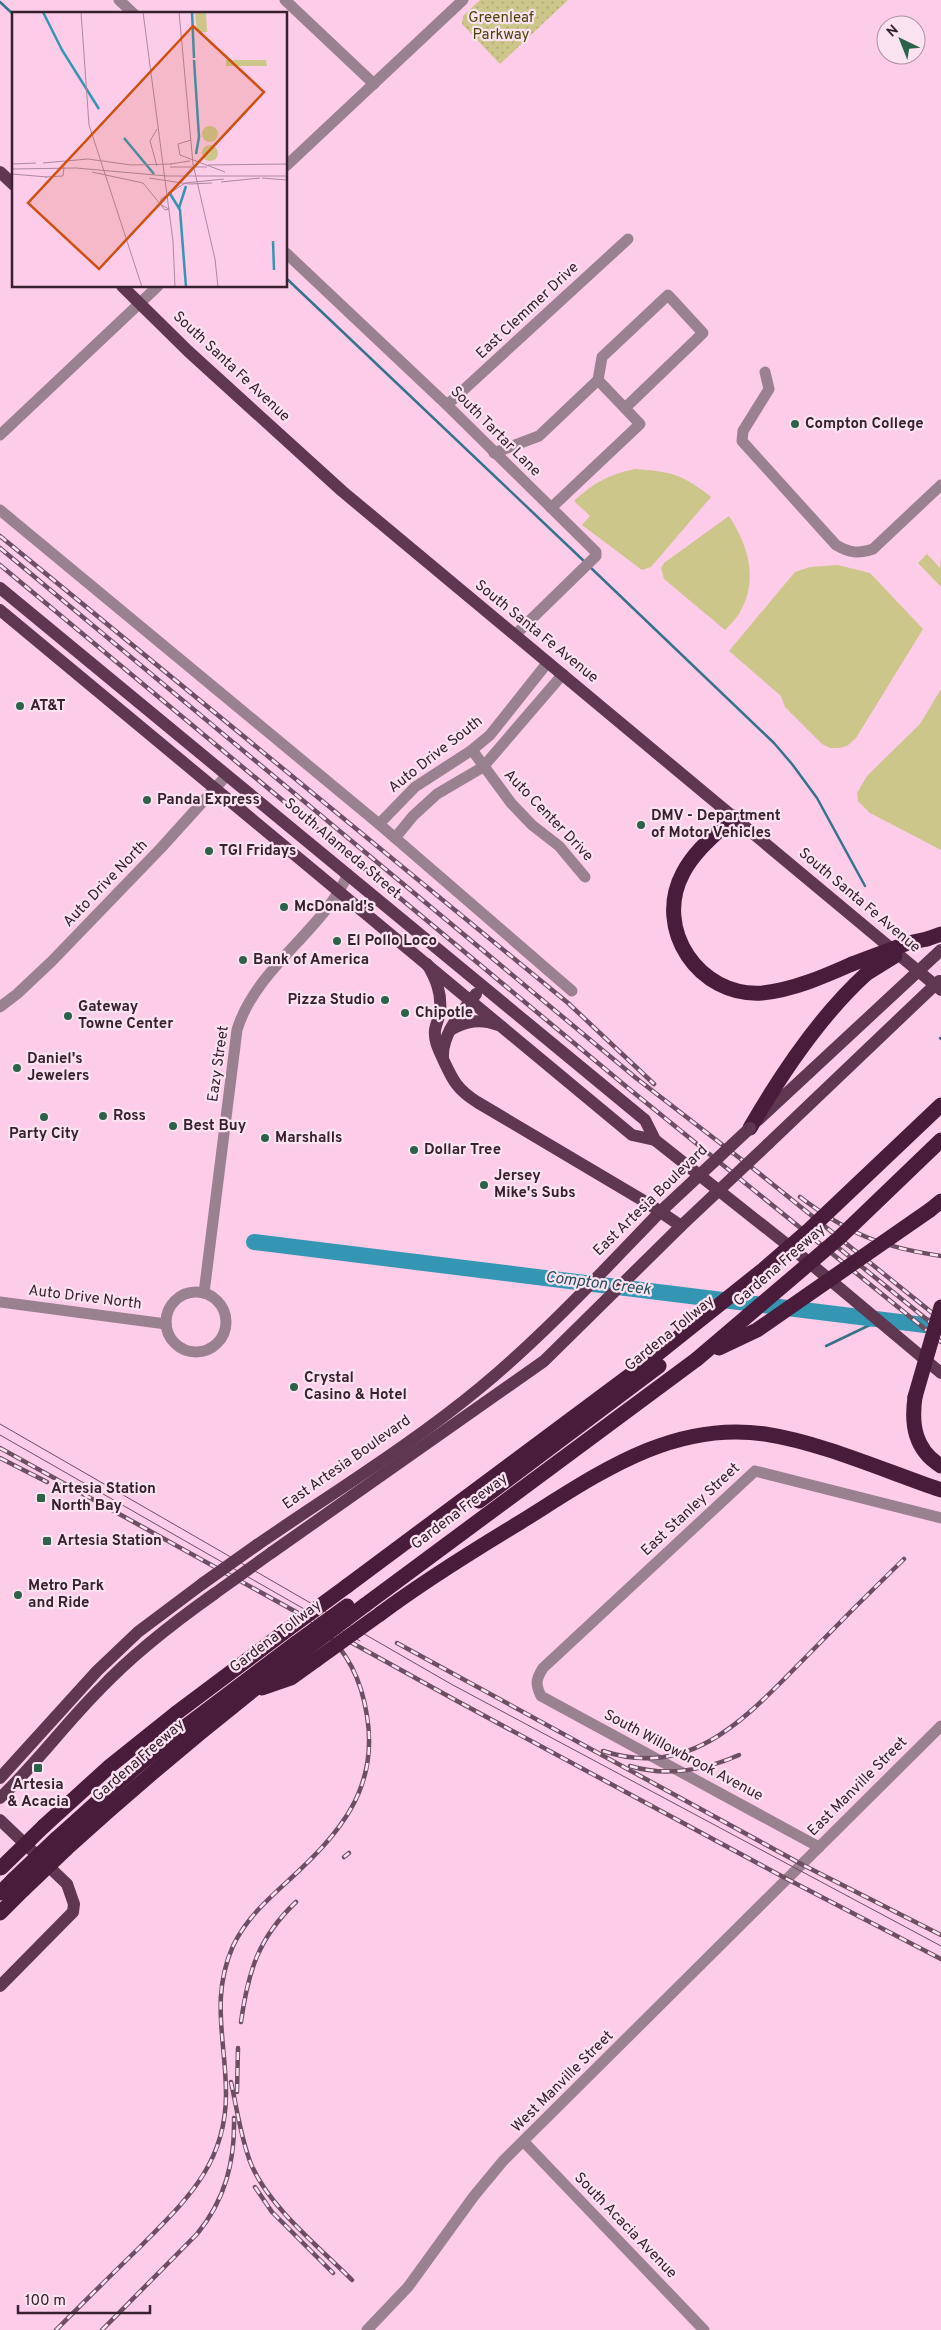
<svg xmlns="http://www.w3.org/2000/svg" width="941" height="2330" font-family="Overpass,sans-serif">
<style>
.grass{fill:#cdc68a}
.park{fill:url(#park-dots)}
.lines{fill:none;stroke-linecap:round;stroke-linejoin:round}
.stream{stroke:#36738b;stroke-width:2.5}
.river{stroke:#3596b3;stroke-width:16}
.minor{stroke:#9a8190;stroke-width:11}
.major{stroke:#603751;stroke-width:12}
.highway{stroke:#4a1c3b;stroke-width:15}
.tram{stroke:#6d4f62;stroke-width:1}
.rail-casing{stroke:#6d4f62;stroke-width:4.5}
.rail{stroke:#fae2f0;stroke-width:2.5;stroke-dasharray:8;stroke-linecap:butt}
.major-bridge{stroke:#603751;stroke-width:12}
.highway-bridge{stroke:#4a1c3b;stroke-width:15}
.poi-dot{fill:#2b6249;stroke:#fae2f0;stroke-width:2}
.labels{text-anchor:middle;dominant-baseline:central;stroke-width:4.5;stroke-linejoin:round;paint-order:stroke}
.park-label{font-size:15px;fill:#4c4405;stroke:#fae2f0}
.street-label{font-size:15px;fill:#37212f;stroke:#fae2f0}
.poi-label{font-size:15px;font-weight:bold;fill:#37212f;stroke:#fae2f0;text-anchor:start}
.water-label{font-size:16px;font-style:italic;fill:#254e5c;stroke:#fae2f0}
.inset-river{fill:none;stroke:#3596b3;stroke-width:2.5}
.inset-road{fill:none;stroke:#ad889f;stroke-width:1}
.view{fill:#cd5111;fill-opacity:0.15;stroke:#cd5111;stroke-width:2.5}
.inset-edge{fill:none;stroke:#37212f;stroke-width:2.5}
</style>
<defs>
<pattern id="park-dots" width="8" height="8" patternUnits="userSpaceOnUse" patternTransform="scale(1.25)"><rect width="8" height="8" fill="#cdc68a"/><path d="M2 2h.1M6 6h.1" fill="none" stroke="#b1aa77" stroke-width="1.8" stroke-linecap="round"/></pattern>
</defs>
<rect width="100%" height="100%" fill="#fccce9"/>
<g class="grass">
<path d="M635,469C670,471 684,475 711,497L651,567L642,570L582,525L590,516L574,501C595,482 608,475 635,469Z"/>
<path d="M729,516C748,545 759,580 740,612C736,619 730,625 725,630L664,579L661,568L664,563Z"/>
<polygon points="927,554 940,568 941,556 941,587 918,563"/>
<polygon points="838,565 870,573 923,629 856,738 847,746 839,748 830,748 822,744 785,707 781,696 729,651 795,572 810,567"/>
<polygon points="941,689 941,850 870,813 858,801 857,793 867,776 920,724"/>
</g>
<polygon class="park" points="480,0 568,0 500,64 462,24 463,16"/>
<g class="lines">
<g class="stream">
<polyline points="0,2 14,15"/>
<polyline points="286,278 586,563"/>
<polyline points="590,567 774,743 792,764 817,798 865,886"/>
<polyline points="940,1038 941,1039"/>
<polyline points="826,1346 874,1323"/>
</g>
<polyline class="river" points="254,1242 941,1327"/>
<g class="minor">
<polyline points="119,0 134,14"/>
<polyline points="285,0 374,84"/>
<polyline points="286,166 463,0"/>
<polyline points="286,253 447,405 596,552 596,556 515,635"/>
<path d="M765,372L769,389L743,431L742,441L836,545C850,553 858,554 873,549L941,485"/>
<polyline points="598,380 602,357 668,295 703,333 625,408"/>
<polyline points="447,405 628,239"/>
<polyline points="0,435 158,286"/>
<polyline points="494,453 539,436 598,380 640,424 551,508"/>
<polyline points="0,510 379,824 572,991"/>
<polyline points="472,750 511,803 532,825 559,846 585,877"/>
<polyline points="379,824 415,787 472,750 490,735 548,662"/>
<polyline points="395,838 413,816 437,794 483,767 563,674"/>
<polyline points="0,1007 17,994 52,961 161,848 227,775"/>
<circle cx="196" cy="1322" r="30"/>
<path d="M204,1293L237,1030C255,969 323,931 348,874"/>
<polyline points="0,1302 166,1324"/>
<path d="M819,1847L541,1696C535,1684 536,1679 543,1668L755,1471L941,1518"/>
<polyline points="524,2142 704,2330"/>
<polyline points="367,2330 408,2287 474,2196 503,2161 941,1726"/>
</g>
<g class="major">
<polyline points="0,172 14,185"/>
<polyline points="122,286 188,351 342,491 941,990"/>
<polyline points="0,588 645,1120 655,1140 799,1254 941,1373"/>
<polyline points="0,610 632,1135 655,1140"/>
<path d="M450,1030C466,1021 480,1018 498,1025"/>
<path d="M443,1057C442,1033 462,1012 476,994"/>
<polyline points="758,1120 941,950"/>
<polyline points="768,1144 939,981"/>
<path d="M257,1545C331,1494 411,1445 481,1387C545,1334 602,1272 660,1212"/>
<path d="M271,1553L544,1361L681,1226L649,1204L477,1102C455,1088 452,1078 442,1057C438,1048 434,1040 435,1030C436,1024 439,1018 440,1012C442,993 436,979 427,964"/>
<polyline points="0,1778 97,1671 138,1632 202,1584"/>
<path d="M0,1798C36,1764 65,1724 100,1689C134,1653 173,1623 214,1594"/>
<polyline points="0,1820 67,1884 74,1904 73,1912 0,1986"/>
</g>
<g class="highway">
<path d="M734,817C716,834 695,850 683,873C653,929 699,997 762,993C793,990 825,976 852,964"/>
<polyline points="927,939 941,934"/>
<path d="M750,1128C780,1076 821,1015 866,974"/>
<polyline points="930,1210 941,1201"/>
<path d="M915,1397C911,1425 915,1450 941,1466"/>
<polyline points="479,1501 659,1366"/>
<polyline points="347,1586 645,1364"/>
<polyline points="365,1605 697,1359"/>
<path d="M380,1614C424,1581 471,1552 519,1523C595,1476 670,1420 765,1434C823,1443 885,1471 941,1490"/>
<polyline points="262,1688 291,1678 316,1660"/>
<polyline points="44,1826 110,1766 175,1714 283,1633"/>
<polyline points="56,1839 135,1768 186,1726 296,1643"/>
<path d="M66,1849C143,1779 222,1713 305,1650"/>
<polyline points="0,1893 13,1880"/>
<polyline points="0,1913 23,1890"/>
</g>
<g class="tram">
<polyline points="0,1424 451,1684 941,1946"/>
<polyline points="0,1435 360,1641"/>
</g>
<defs>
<g id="rail">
<polyline points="0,536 568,1003 654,1084"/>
<polyline points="0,548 636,1078 755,1170 941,1320"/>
<polyline points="0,565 628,1088 941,1342"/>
<path d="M800,1197C849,1234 881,1247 941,1256"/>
<polyline points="829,1240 941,1331"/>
<polyline points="0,1448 457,1701 787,1879 941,1959"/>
<polyline points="0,1458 47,1482"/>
<polyline points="397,1643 803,1865 941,1935"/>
<path d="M603,1751C694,1781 750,1713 807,1656C839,1623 871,1591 904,1559"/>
<path d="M630,1766C666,1777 705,1770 739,1755"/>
<polyline points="344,1857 349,1853"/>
<path d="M241,2022C248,1972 258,1938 296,1902"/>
<path d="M231,2082C237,2109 241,2139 251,2164C269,2207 319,2247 352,2280"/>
<polyline points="237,2092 238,2048"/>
<polyline points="255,2187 272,2212 333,2273"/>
<path d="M56,2330C84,2302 111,2275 139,2248C185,2201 226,2165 226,2094C226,2041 210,1998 233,1946C246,1919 267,1900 289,1880C339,1834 379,1789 367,1716C362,1682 348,1652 322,1629"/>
<path d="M102,2330L197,2234C225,2200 235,2162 234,2118"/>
</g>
</defs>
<use href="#rail" class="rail-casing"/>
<use href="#rail" class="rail"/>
<g class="major-bridge">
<polyline points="660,1212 750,1128"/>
<polyline points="681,1226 768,1144"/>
<polyline points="202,1584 257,1545"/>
<polyline points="214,1594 271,1553"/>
</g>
<g class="highway-bridge">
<polyline points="852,964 908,943 927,939"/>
<polyline points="866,974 895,956"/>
<polyline points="719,1348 757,1330 930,1210"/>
<polyline points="697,1359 839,1238 941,1140"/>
<polyline points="645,1364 764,1269 808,1231 941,1105"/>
<polyline points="915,1397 941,1307"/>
<polyline points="283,1633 347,1586"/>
<polyline points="296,1643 347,1606"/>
<polyline points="305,1650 365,1605"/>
<polyline points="316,1660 380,1614"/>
<polyline points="1,1868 44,1826"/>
<polyline points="13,1880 56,1839"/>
<polyline points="23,1890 66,1849"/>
</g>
</g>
<g class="poi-dot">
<circle cx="795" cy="424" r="5"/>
<circle cx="20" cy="706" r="5"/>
<circle cx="147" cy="800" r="5"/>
<circle cx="641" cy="825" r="5"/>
<circle cx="209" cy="851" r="5"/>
<circle cx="284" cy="907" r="5"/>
<circle cx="337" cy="941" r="5"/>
<circle cx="243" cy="960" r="5"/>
<circle cx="385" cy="1000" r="5"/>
<circle cx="405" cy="1013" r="5"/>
<circle cx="68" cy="1016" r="5"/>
<circle cx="17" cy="1068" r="5"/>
<circle cx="103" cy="1116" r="5"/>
<circle cx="44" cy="1117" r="5"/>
<circle cx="173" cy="1126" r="5"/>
<circle cx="265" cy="1138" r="5"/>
<circle cx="414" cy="1150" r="5"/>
<circle cx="484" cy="1185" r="5"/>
<circle cx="294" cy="1387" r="5"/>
<rect x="36" y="1493" width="10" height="10" rx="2.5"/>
<rect x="42" y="1536" width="10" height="10" rx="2.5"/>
<circle cx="18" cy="1595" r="5"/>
<rect x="33" y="1763" width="10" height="10" rx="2.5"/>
</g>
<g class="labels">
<g class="park-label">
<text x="501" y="18">Greenleaf<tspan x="501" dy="17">Parkway</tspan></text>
</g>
<g class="street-label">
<text transform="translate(528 311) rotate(-43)">East Clemmer Drive</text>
<text transform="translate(231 367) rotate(43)">South Santa Fe Avenue</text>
<text transform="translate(495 432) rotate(45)">South Tartar Lane</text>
<text transform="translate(536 632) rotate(39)">South Santa Fe Avenue</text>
<text transform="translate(436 755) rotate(-38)">Auto Drive South</text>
<text transform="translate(548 816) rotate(46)">Auto Center Drive</text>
<text transform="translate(342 849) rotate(40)">South Alameda Street</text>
<text transform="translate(106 884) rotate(-46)">Auto Drive North</text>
<text transform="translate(859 901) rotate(40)">South Santa Fe Avenue</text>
<text transform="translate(219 1064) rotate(-82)">Eazy Street</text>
<text transform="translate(651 1201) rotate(-44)">East Artesia Boulevard</text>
<text transform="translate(780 1266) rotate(-41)">Gardena Freeway</text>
<text transform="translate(85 1298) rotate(7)">Auto Drive North</text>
<text transform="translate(670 1334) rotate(-39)">Gardena Tollway</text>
<text transform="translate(347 1463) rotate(-35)">East Artesia Boulevard</text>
<text transform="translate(691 1510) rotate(-43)">East Stanley Street</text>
<text transform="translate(460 1512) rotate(-37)">Gardena Freeway</text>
<text transform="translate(276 1637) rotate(-37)">Gardena Tollway</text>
<text transform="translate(683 1756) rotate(28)">South Willowbrook Avenue</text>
<text transform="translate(139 1761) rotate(-41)">Gardena Freeway</text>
<text transform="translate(858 1787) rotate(-45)">East Manville Street</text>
<text transform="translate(563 2082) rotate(-45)">West Manville Street</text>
<text transform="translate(625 2226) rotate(46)">South Acacia Avenue</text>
</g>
<g class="poi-label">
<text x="805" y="424">Compton College</text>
<text x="30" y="706">AT&amp;T</text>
<text x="157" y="800">Panda Express</text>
<text x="651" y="816">DMV - Department<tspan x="651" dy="17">of Motor Vehicles</tspan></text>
<text x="219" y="851">TGI Fridays</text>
<text x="294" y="907">McDonald's</text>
<text x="347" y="941">El Pollo Loco</text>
<text x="253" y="960">Bank of America</text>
<text x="375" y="1000" text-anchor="end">Pizza Studio</text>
<text x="78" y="1007">Gateway<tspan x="78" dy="17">Towne Center</tspan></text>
<text x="415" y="1013">Chipotle</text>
<text x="27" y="1059">Daniel's<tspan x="27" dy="17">Jewelers</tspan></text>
<text x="113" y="1116">Ross</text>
<text x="183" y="1126">Best Buy</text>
<text x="44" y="1134" text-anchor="middle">Party City</text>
<text x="275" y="1138">Marshalls</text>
<text x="424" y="1150">Dollar Tree</text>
<text x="494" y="1176">Jersey<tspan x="494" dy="17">Mike's Subs</tspan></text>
<text x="304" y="1378">Crystal<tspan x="304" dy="17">Casino &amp; Hotel</tspan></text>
<text x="51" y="1489">Artesia Station<tspan x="51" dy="17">North Bay</tspan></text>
<text x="57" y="1541">Artesia Station</text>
<text x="28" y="1586">Metro Park<tspan x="28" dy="17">and Ride</tspan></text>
<text x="38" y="1785" text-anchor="middle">Artesia<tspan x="38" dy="17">&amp; Acacia</tspan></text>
</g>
<g class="water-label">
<text transform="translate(598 1284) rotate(7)">Compton Creek</text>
</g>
</g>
<g transform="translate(12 12)">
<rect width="275" height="275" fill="#fccce9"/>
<path d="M190 122a8 8 0 1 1 16 0a8 8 0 1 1-16 0ZM190 141a8 8 0 1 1 16 0a8 8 0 1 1-16 0Z" fill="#cdc68a"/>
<path d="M194,0L195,20H185L183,0ZM214,48H254L255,54H214Z" fill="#cdc68a"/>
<path class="inset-river" d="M31,0L50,38L87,97M180,0L182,46M182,48L187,125L184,142M112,126L142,162M157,180L168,198L174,275M167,196L174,174M261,229L262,258"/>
<path class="inset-road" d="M69,0L77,113L130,275M131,0L161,229L163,275M167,0L181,152L203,247L206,275M145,117L138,129L145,154M179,128L166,132L168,143L213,160M31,151L76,147L119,153L160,152M0,152L24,151M158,152L178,149M196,153L275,152M158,155H195M0,157L64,156L155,164H275M80,160L131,171L153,198L157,197L149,193V187L173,171L212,167M0,162L35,165M33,165L51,164L52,155M137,166L177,172L200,171M250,166L275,168M209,170L248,166"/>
<path class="view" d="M181,14L252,80L87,257L16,191Z"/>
<rect width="275" height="275" class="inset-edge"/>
</g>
<g transform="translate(901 40) rotate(317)"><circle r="24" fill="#fae2f0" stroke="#ac95a3"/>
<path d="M0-4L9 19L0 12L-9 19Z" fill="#2b6249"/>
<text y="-8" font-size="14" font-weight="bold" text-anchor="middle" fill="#37212f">N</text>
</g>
<path d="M18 2305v8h132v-8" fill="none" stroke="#37212f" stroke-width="2.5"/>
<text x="25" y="2305" font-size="15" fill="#37212f" stroke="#fae2f0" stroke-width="4" paint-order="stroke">100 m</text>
</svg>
